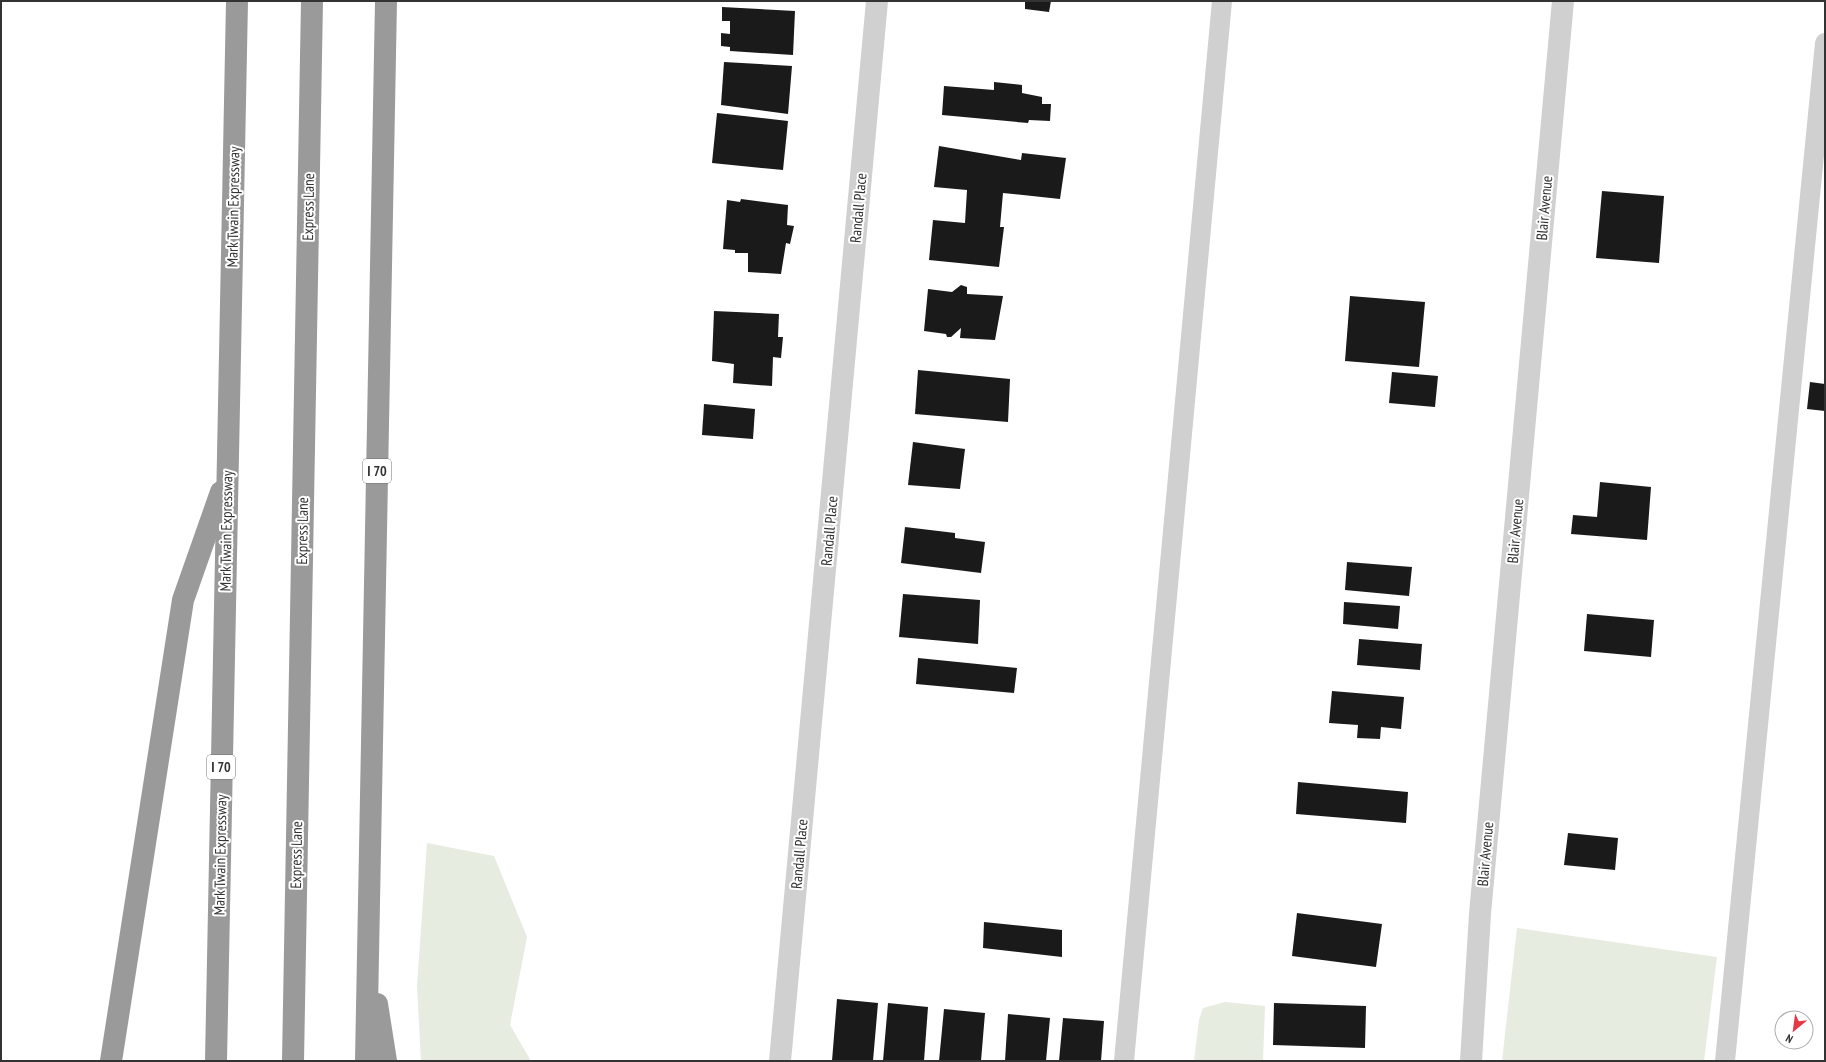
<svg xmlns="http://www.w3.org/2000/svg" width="1826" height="1062" font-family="'PT Sans Narrow',sans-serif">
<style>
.green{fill:#e6ecdf}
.building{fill:#1a1a1a}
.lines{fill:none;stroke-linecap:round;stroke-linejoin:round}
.lane{stroke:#d0d0d0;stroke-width:20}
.street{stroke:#d0d0d0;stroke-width:22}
.highway{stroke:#9a9a9a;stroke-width:22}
.labels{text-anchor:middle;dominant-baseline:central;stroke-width:4;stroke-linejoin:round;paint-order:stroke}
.shield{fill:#fff;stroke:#707070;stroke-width:1}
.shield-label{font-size:14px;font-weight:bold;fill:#333}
.street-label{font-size:15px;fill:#333;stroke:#fff}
</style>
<rect width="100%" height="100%" fill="#fff"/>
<g class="green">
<polygon points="427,843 494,856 527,937 510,1025 531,1061 421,1061 417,986"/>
<polygon points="1517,928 1717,957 1704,1061 1502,1061"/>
<polygon points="1225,1002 1265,1006 1263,1061 1194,1061 1199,1020 1203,1008"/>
</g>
<g class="building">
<polygon points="1025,1 1051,1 1049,12 1025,9"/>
<polygon points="722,7 795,11 793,55 730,51 730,47 721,46 721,33 730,34 730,21 722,21"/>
<polygon points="724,62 792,66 788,114 721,105"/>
<polygon points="994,82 1022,85 1022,93 1042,97 1042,104 1051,104 1050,121 1029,120 1028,123 942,115 944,86 994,90"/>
<polygon points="717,113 788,121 783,170 712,163"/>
<polygon points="939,146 1021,160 1022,153 1066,158 1060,199 1003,193 1000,227 1004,227 999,267 929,260 933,220 965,223 967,190 934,187"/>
<polygon points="1602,191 1664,196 1659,263 1596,258"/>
<polygon points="741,199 788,205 787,225 794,226 790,244 786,243 781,274 748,272 748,253 735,253 735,250 723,249 727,200 740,202"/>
<polygon points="961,285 967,287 967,294 1003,296 995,340 960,338 961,328 951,337 947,337 946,334 924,331 928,289 952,292"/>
<polygon points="1350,296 1425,302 1419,367 1345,361"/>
<polygon points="714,311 779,314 778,337 783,337 781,358 773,357 772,386 733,383 734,364 712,361"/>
<polygon points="918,370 1010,379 1008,422 915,414"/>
<polygon points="1392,372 1438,376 1435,407 1389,403"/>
<polygon points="1810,382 1825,384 1825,411 1807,409"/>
<polygon points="704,404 755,409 753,439 702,435"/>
<polygon points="913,442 965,449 960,489 908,485"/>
<polygon points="1600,482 1651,487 1647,540 1571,534 1573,515 1597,517"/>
<polygon points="905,527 955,533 955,538 985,542 981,573 901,563"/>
<polygon points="1347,562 1412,567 1409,596 1345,590"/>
<polygon points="903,594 980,600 978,644 899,637"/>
<polygon points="1344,602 1400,606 1398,629 1343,624"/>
<polygon points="1587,614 1654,620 1651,657 1584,651"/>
<polygon points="1359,639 1422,644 1420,670 1357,665"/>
<polygon points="918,658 1017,668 1014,693 916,684"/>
<polygon points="1332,691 1404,697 1401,729 1381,727 1380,739 1357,738 1358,725 1329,723"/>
<polygon points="1298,782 1408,792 1406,823 1296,814"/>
<polygon points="1568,833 1618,838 1615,870 1564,865"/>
<polygon points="1297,913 1382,924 1376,967 1292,956"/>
<polygon points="984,922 1062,930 1062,957 983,948"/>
<polygon points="837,999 878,1003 873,1061 832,1061"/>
<polygon points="888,1003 928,1007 924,1061 883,1061"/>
<polygon points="1274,1003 1366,1006 1365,1048 1273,1045"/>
<polygon points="944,1009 985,1013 981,1061 939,1061"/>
<polygon points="1008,1014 1050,1018 1046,1061 1005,1061"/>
<polygon points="1063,1018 1104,1021 1101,1061 1059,1061"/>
</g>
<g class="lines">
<g class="lane">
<polyline points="1124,1061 1222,1"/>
<polyline points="1725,1061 1825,43"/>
</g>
<g class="street">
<polyline points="780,1061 877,1"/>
<polyline points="1471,1061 1480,914 1563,1"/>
</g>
<g class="highway">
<polyline points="377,1004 386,1061"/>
<polyline points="111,1061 183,600 221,492"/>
<polyline points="216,1061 237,1"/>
<polyline points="293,1061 312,1"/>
<polyline points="366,1061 386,1"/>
</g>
</g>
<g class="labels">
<g class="shield">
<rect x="363" y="459" width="28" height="24" rx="3"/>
<rect x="207" y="755" width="28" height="24" rx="3"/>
</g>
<g class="shield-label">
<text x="377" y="471">I 70</text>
<text x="221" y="767">I 70</text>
</g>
<g class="street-label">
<text transform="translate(233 207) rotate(-89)">Mark Twain Expressway</text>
<text transform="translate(308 207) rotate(-89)">Express Lane</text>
<text transform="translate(858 208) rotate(-85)">Randall Place</text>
<text transform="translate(1544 208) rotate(-85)">Blair Avenue</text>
<text transform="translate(226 531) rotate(-89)">Mark Twain Expressway</text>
<text transform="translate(302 531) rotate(-89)">Express Lane</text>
<text transform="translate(829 531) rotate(-85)">Randall Place</text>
<text transform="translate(1515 531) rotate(-85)">Blair Avenue</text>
<text transform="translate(799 854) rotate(-85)">Randall Place</text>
<text transform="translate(1485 854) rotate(-85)">Blair Avenue</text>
<text transform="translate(220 855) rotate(-89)">Mark Twain Expressway</text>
<text transform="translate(296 855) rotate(-89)">Express Lane</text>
</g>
</g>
<rect width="1826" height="1062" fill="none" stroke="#333333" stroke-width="4"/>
<g transform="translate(1794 1030) rotate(209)"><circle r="19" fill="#ffffff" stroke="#adadad"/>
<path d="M0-3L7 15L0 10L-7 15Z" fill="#e63946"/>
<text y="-6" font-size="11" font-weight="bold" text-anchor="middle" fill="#333333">N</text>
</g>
</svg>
